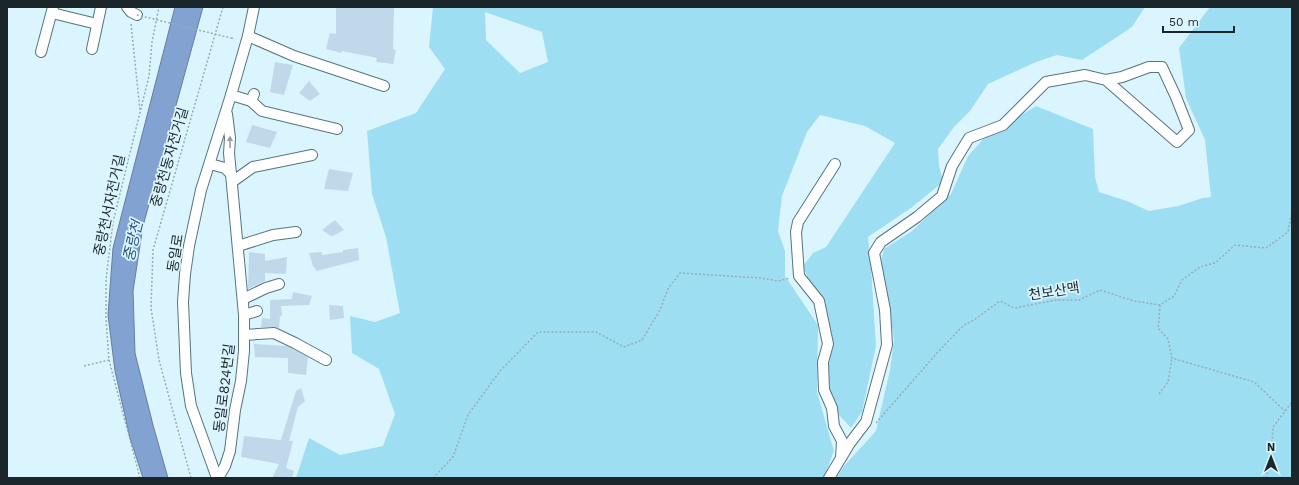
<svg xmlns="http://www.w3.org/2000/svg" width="1299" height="485" font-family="'Work Sans','Noto Sans KR',sans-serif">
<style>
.green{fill:#9edef3;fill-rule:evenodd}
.water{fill:#82a3d1;stroke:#637e9f}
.building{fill:#bfd9eb}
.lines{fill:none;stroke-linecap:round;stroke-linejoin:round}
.minor-casing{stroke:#57747e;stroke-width:12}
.path{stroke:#97acb4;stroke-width:1.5;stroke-dasharray:2 2;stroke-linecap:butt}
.minor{stroke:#fff;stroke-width:10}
.path-bridge{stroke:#97acb4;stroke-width:1.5;stroke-dasharray:2 2;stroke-linecap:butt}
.oneway{fill:#989d9f}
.labels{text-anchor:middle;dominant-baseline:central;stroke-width:3.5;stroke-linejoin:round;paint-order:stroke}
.street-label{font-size:14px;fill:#1a262a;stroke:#dbf5fe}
.water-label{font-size:15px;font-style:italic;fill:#28538d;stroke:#dbf5fe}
</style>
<rect width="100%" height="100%" fill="#dbf5fe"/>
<g class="green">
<path d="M433,7H1145L1132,27L1082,60L1057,55L1036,62L988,84L970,111L954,127L938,149L939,166L943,182L911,208L868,237L871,268L876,346L862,412L851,428L838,414L829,389V364L833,341L824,300L809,281L803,266L813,253L826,247L895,143L865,126L820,115L807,132L782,196L778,231L785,251V276L818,325L817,392L834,451L824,478H296L309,438L340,455L383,446L395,414L379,369L352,353L350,316L375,322L400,313L386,237L372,194L367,131L416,113L445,69L429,47ZM485,12L542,32L548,62L520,73L486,40Z"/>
<polygon points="1210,7 1292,7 1292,478 836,478 844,466 876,431 890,370 894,339 881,261 884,249 912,231 951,194 968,156 985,137 1036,106 1093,129 1095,177 1099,192 1127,201 1149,211 1178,206 1203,198 1211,197 1205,140 1186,98 1179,48"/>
</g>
<polygon class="water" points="175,7 203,7 143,226 133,291 135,353 153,425 168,478 143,478 130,438 115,371 108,315 113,248"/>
<g class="building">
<polygon points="336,7 394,7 393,49 396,50 393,64 376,62 377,58 342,51 341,53 326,49 330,33 336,34"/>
<polygon points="275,62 293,65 284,95 270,92"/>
<polygon points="309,81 320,94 310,101 299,93"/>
<polygon points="252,125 277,132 270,148 246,142"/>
<polygon points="329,169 353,173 348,191 324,189"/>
<polygon points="335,220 344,230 333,236 331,236 322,230"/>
<polygon points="358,248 359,260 317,271 313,266 309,253 322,252 322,255 343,252 343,250"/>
<polygon points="249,252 265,254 265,261 287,257 286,274 265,273 265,281 248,289"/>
<polygon points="293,292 312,296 309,305 281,306 282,316 280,316 279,328 274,327 261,327 262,318 270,319 270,300 292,299"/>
<polygon points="329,305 343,306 344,318 330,320"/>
<polygon points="254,344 287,346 308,357 306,375 288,373 288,358 255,357"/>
<polygon points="301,388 305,401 298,407 289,441 293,441 286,468 294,471 292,478 272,478 279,464 241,457 244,436 281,440 296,391"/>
</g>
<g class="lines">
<defs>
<g id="minor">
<polyline points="127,7 131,12 137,15"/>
<polyline points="52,13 97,24"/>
<polyline points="248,36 294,56 384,86"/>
<polyline points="92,49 101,7"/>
<polyline points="41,52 53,7"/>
<polyline points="254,94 251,101 262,111 337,129"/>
<polyline points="231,95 251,101"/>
<polyline points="227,114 230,138 229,153 231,174"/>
<polyline points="210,164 225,168 231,174 244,315 244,351 241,381 235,410 230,451 225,466 218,478"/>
<polyline points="232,182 253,167 312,155"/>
<polyline points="238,246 273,235 296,232"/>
<polyline points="243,299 266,288 279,284"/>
<polyline points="244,315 257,311"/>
<polyline points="244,335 274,333 295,343 326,360"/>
<polyline points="841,458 850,443 866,422 887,345 885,310 874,253 881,242 917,217 942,196 952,166 969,138 1003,125 1046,82 1085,75 1106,80 1177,142 1189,130 1176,97 1162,67 1149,67 1122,77 1106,80"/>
<polyline points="217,478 191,406 186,373 183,302 185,274 189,246 201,190 231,95 248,36 254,7"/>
<polyline points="829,478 841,458 842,441 834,426 832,408 824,390 823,362 828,344 819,301 799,276 796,232 798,222 835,164"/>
</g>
</defs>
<use href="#minor" class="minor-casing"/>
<g class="path">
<polyline points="131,24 140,110"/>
<polyline points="231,38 235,39"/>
<polyline points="1160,305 1159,320 1158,328 1168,339 1172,358 1254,382 1285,411"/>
<polyline points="84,366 109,360"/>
<polyline points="1159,394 1168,382 1172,358"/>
<polyline points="876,423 937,353 964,325 974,320 1000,301 1014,308 1057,300 1079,300 1100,290 1134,301 1160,305 1174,296 1182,280 1200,267 1215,263 1235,245 1266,248 1288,232 1292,212"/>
<polyline points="140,478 109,360 106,319 106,280 113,222 149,76 152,42 159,7"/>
<polyline points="191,478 159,360 151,308 153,250 223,7"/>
<polyline points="433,478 453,457 468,415 500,371 538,332 596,332 624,347 642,340 660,310 668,289 680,273 761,278 778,281 790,278"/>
<polyline points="1266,478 1271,458 1273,427 1292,402"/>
</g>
<use href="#minor" class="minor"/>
<polyline class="path-bridge" points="137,15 231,38"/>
</g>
<defs><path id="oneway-solid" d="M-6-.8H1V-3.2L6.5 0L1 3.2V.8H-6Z"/></defs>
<use class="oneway" href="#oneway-solid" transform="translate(230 142) rotate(-90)"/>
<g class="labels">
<g class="street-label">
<text transform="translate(169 157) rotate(-74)">중랑천동자전거길</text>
<text transform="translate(109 205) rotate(-78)">중랑천서자전거길</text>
<text transform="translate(175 253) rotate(-81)">동일로</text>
<text transform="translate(1054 291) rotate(-9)">천보산맥</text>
<text transform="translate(224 388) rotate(-83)">동일로824번길</text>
</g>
<g class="water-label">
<text transform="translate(133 241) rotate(-77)">중랑천</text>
</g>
</g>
<rect width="1299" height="485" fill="none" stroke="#1a262a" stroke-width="16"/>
<g transform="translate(1271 457)" stroke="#dbf5fe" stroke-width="3" paint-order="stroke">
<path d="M0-3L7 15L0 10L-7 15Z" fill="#1a262a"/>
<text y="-6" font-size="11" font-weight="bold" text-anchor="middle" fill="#1a262a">N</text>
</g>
<path d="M1163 26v6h71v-6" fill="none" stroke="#1a262a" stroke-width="2"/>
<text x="1169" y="26" font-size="12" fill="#1a262a" stroke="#dbf5fe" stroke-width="3" paint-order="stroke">50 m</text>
</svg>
